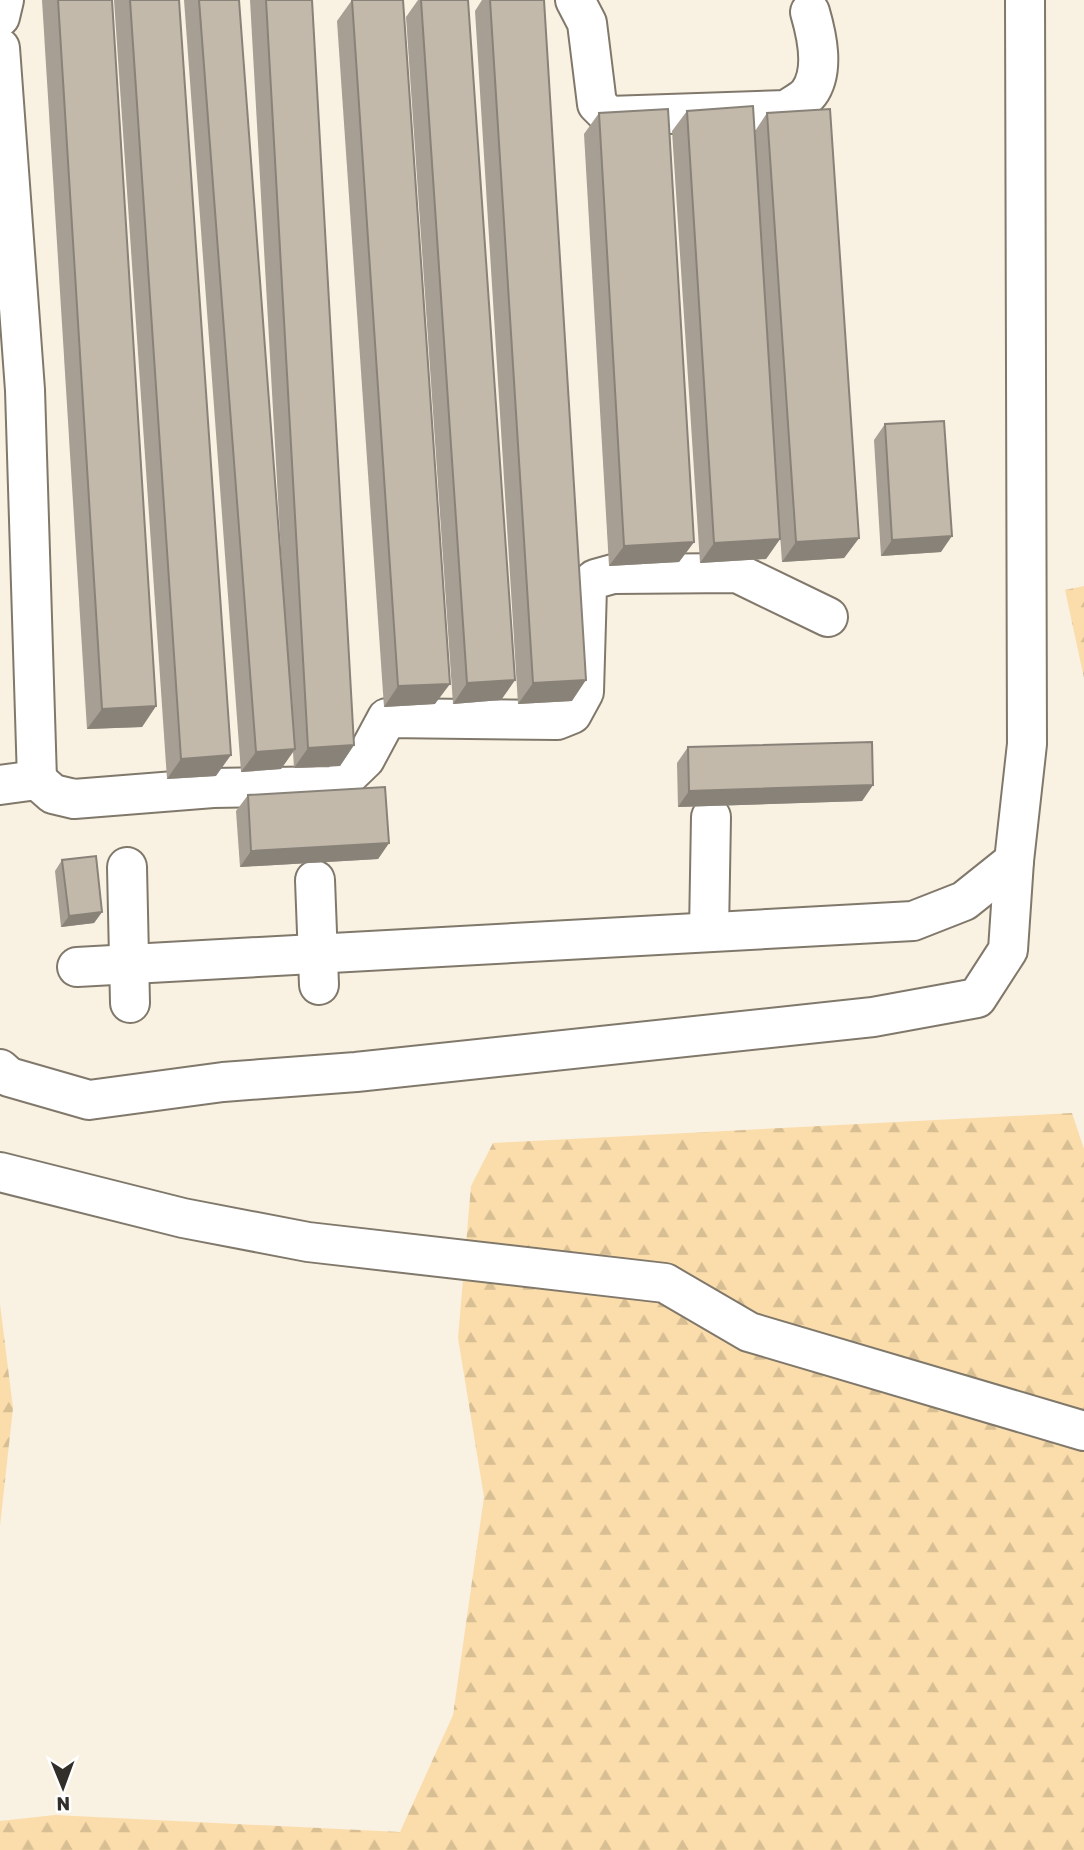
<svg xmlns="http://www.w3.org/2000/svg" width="1084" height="1850" font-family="Rubik,sans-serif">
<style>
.forest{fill:url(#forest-firs)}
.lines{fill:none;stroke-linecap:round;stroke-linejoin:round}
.minor-casing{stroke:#80786b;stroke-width:42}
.minor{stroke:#fff;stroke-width:38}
.wall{fill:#a79f93}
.shaded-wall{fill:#888278}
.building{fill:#c2b9ab;stroke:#888278;stroke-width:2}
</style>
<defs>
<pattern id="forest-firs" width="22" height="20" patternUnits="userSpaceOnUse" patternTransform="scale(1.75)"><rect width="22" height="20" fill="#fbddab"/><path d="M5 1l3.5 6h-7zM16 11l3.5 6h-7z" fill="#d8be93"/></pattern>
</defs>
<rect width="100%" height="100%" fill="#f9f1e2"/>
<g class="forest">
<polygon points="1084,586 1084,678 1065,590"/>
<polygon points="1072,1113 1084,1149 1084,1850 0,1850 0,1821 55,1815 400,1832 453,1715 484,1497 458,1338 471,1186 493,1143"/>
<polygon points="0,1304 13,1408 0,1526"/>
</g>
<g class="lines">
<defs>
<g id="minor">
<path d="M575,0L587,23L597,104L609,116L786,110C793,105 804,100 809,93C825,71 817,36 810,12"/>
<polyline points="0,17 4,0"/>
<polyline points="0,48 25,390 37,780 0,785"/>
<polyline points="37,780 53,794 74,799 213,788 337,786 365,759 387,718 557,720 572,714 584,692 587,587 595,579 613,574 737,573 828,617"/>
<polyline points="127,867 130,1003"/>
<polyline points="315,880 319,985"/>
<polyline points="709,932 711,817"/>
<polyline points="77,967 913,921 964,901 1014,861 1027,744 1025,0"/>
<polyline points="0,1069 9,1077 89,1100 223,1082 356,1072 873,1017 977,998 1008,950 1014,861"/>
<polyline points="0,1172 183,1218 308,1242 665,1283 749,1332 1084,1431"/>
</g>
</defs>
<use href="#minor" class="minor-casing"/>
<use href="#minor" class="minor"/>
</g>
<g class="wall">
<polygon points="42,0 112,0 156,706 142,727 87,729"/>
<polygon points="114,0 179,0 216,776 167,779"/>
<polygon points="184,0 239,0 284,606 250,0 312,0 354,745 340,766 294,768 293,752 281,769 241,772"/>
<polygon points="352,0 435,704 384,707 337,21"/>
<polygon points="418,0 468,0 515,680 501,700 453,704 406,17"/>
<polygon points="482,0 544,0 572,701 518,704 475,11"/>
<polygon points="687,111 755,131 767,113 859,538 844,558 782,562 778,506 780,539 766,559 700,563 672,131"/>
<polygon points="599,113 694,542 679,562 609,566 584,134"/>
<polygon points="885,424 941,552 881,556 874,440"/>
<polygon points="688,747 873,785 862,801 678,807 677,763"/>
<polygon points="248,795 389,843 378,859 240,867 236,811"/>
<polygon points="62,860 102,912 94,923 61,927 55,871"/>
</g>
<g class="shaded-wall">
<polygon points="952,536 941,552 881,556 892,540"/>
<polygon points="859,538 844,558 782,562 796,542"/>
<polygon points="780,539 766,559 700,563 714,543"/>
<polygon points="694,542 679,562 609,566 624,546"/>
<polygon points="515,680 501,700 453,704 467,683"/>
<polygon points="586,680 572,701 518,704 533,683"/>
<polygon points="450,684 435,704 384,707 398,686"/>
<polygon points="156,706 142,727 87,729 102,709"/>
<polygon points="354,745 340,766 294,768 308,748"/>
<polygon points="295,749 281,769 241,772 256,752"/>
<polygon points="231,755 216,776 167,779 181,759"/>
<polygon points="873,785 862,801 678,807 689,791"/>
<polygon points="389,843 378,859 240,867 251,851"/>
<polygon points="102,912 94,923 61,927 69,916"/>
</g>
<g class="building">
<polygon points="58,0 112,0 156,706 102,709"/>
<polygon points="130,0 179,0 231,755 181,759"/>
<polygon points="199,0 239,0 295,749 256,752"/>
<polygon points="266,0 312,0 354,745 308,748"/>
<polygon points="352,0 403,0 450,684 398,686"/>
<polygon points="421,0 468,0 515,680 467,683"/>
<polygon points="490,0 544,0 586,680 533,683"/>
<polygon points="753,106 780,539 714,543 687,111"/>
<polygon points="668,109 694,542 624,546 599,113"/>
<polygon points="830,109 859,538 796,542 767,113"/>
<polygon points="944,421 952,536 892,540 885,424"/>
<polygon points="872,742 873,785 689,791 688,747"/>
<polygon points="385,787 389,843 251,851 248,795"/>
<polygon points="96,856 102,912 69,916 62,860"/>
</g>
<g transform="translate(63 1787) rotate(179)" stroke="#ffffff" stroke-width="5" paint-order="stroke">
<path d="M0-5L12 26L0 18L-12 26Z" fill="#322e29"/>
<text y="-10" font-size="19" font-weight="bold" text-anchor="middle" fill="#322e29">N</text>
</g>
</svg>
